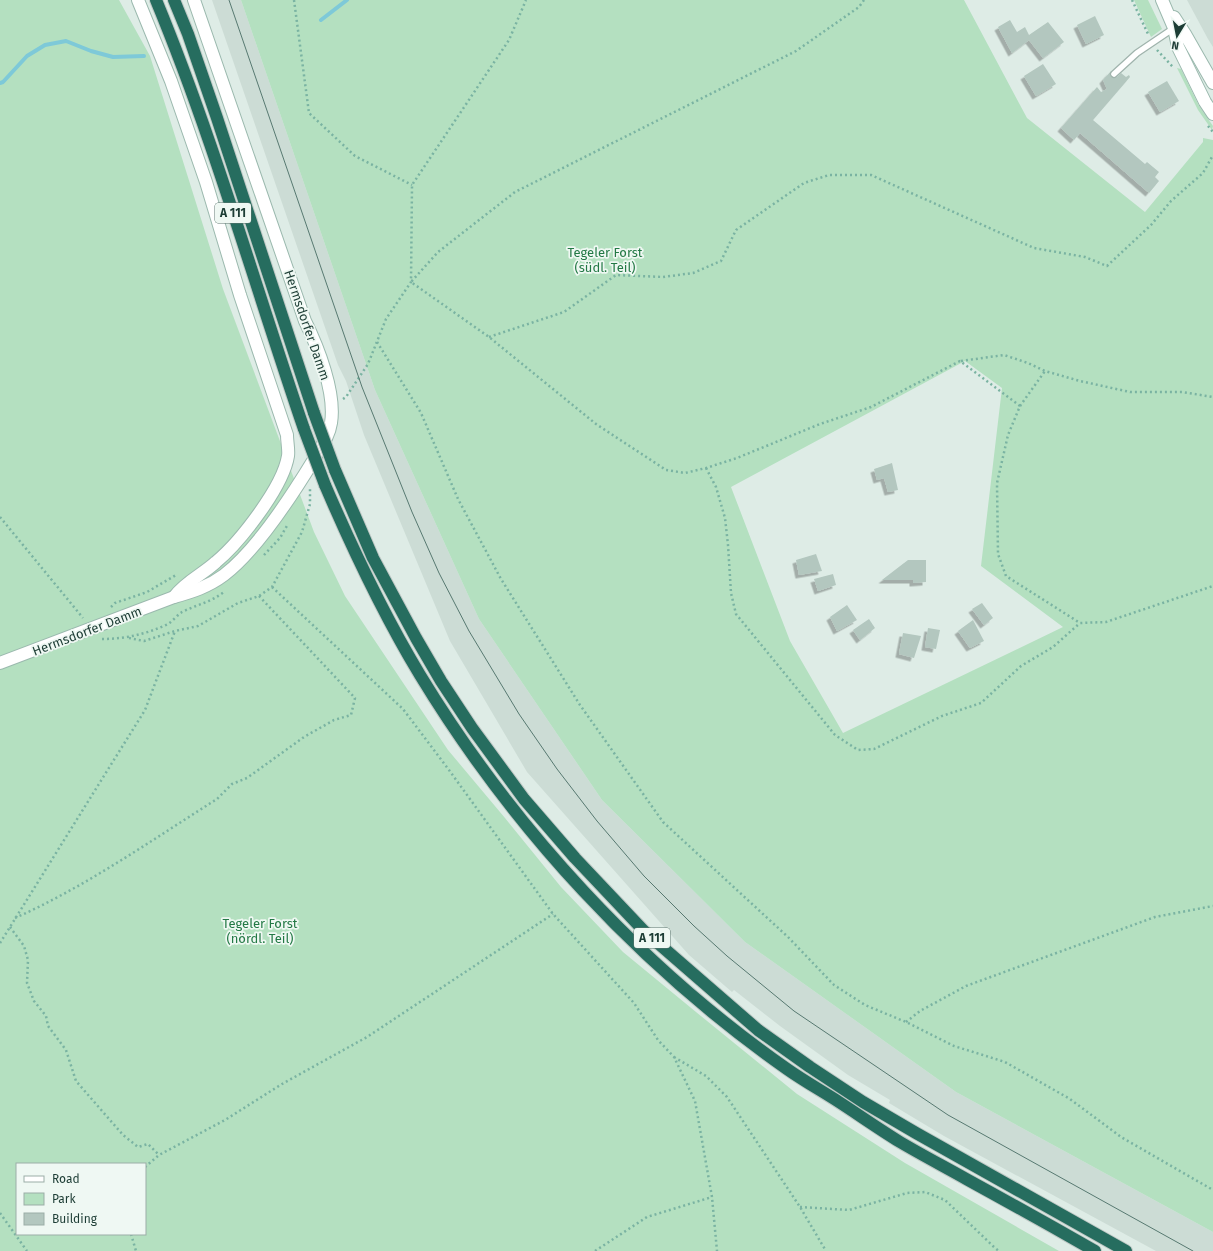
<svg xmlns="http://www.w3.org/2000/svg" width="1213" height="1251" font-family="'Fira Sans',sans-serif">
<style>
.built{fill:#ccdcd5}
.green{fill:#b4e0c0;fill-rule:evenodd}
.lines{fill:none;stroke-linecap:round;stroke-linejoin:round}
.stream{stroke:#7ec9d8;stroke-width:4}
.building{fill:#b3c7bf;filter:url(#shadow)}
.lane-casing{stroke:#a0b4ad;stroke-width:8}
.secondary-casing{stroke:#9bb9ae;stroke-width:14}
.highway-casing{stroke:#c0c9c6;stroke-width:14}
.path{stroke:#7ab3a2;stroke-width:2.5;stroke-dasharray:2 3;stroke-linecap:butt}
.lane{stroke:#fff;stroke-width:5.5}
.secondary{stroke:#fff;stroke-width:12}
.highway{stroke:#266d5f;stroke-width:12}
.tram{stroke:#577971;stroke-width:1}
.highway-bridge-casing{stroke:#c0c9c6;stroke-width:14;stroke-linecap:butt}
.highway-bridge{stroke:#266d5f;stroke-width:12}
.labels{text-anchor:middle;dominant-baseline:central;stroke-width:3.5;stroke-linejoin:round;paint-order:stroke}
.shield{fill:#eff8f3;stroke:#5c756e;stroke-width:1}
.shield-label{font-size:12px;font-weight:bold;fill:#1d3d35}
.park-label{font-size:13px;fill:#237945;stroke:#eff8f3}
.street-label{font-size:13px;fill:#1d3d35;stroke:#eff8f3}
</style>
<defs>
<filter id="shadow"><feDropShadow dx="-3.5" dy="3.5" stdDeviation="0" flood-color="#0004"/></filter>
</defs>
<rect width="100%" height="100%" fill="#deece6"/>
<g class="built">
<polygon points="212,0 241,0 375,390 479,619 602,800 745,942 956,1092 1213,1232 1213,1251 1156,1251 944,1136 889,1103 890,1100 848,1075 780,1026 734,990 732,992 689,955 527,772 450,641 364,435 346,381 338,365"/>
<polygon points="1187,0 1213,0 1213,47 1208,39"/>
</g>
<g class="green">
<path d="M0,0H119L150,56L223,289L314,532L345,596L448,750L505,818L561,887L623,952L696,1012L797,1094L905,1163L1059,1251H0ZM17,1164H145V1234H17Z"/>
<path d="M241,0H964L1027,118L1145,212L1203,142V138L1213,140V1232L956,1092L745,942L602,800L479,619L375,390ZM965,361L1002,388L981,566L1063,627L843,733L790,641L731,487Z"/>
<polygon points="1134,0 1148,0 1162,29 1151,37"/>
<polygon points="1177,68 1181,69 1199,106 1213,126 1212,130 1198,110"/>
</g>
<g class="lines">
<g class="stream">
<polyline points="321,20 347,0"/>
<polyline points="0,83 3,82 27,56 45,45 66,41 91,51 113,57 144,56"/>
</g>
</g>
<g class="building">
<polygon points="1095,16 1104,35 1086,44 1077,25"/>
<polygon points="1010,20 1017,32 1025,27 1029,35 1048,22 1064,42 1043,58 1029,40 1012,53 998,27"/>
<polygon points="1043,64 1056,84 1036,96 1024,76"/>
<polygon points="1111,71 1110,75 1113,78 1117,77 1121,73 1126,77 1129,75 1130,77 1093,120 1145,164 1147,162 1159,172 1155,177 1159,181 1149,193 1080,133 1074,140 1061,128 1097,87 1101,92 1107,89 1103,80"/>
<polygon points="1167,81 1179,101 1160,112 1148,92"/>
<polygon points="892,463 898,490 888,492 884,478 877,480 874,469"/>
<polygon points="816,554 822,571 799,575 796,560"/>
<polygon points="908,560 926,560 926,582 913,583 913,580 882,580"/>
<polygon points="833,574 836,585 818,591 814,579"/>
<polygon points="982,603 993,618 984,625 972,609"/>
<polygon points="847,605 857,620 837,631 830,617"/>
<polygon points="869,619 875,628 860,640 853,630"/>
<polygon points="973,620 984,641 970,648 958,631"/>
<polygon points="928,628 940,630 936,649 925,647"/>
<polygon points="903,633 921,636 914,658 899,654"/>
</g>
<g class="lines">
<defs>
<polyline id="lane" points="1114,74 1137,53 1174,28"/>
<g id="secondary">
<path d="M138,0L171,81L206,182L240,295L287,435C287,442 289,450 288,456C283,487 240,542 216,562C202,575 186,581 174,597"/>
<polyline points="1162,0 1174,28 1178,47 1205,102 1213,114"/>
<polyline points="1174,17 1185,34 1213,83"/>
<path d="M0,663L174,597C192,592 208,587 224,575C257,550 291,497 313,461C320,448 329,437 331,423C336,393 318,347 305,321L194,0"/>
</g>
<g id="highway">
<path d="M156,0C214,140 255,286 304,429"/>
<polyline points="174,0 188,34 217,118 314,413"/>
<polyline points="335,470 373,558 416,638 441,681 472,728 524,799 575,858 644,931 758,1030 810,1067 863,1102 916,1133 1126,1251"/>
<path d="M325,485C353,550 383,614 420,675C513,828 640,966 787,1069C804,1081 822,1091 839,1102C859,1115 879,1129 900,1142C922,1155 945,1167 968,1180C1010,1203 1053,1227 1095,1251"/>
</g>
</defs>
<use href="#lane" class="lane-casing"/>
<use href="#secondary" class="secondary-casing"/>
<use href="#highway" class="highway-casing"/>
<g class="path">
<polyline points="294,0 309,113 355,156 412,185"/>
<polyline points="864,0 859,7 796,51 515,192 438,252 411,282 489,337 596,424 666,470 685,473 706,468 737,458 820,424 871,407 960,361 1020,406 1008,435 997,483 998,554 1006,576 1080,623 1106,622 1213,586"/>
<polyline points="1132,0 1149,36"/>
<polyline points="1157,50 1173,67"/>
<polyline points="1208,126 1213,132"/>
<polyline points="489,337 564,312 616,275 663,277 693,273 721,261 736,230 804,183 829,175 871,175 1034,248 1085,257 1107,266 1151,225 1171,201 1203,173 1213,155"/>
<polyline points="377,342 421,413 458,499 501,579 580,705 663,822 788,937 834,985 865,1005 906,1022 954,1046 1005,1062 1070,1099 1121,1137 1213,1190"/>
<polyline points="961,361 1004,355 1028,363 1045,371 1080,381 1130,392 1182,392 1213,397"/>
<polyline points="343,399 346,397 368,364 386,319 411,282 412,185 509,40 526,0"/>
<polyline points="1020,406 1045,371"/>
<polyline points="706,468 716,487 725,518 728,545 731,593 736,614 835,735 858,750 874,749 942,716 981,703 1021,666 1053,647 1080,623"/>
<polyline points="0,517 83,618"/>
<polyline points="264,555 280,538 288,524"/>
<polyline points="272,587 403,709 449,770 553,914 634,1003 658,1040 674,1057 695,1101 712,1197 717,1251"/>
<polyline points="111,607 115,603 147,592 176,575"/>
<polyline points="129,638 144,641 175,631 198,626 238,603 259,596 272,587 302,532 310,504 310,489"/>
<path d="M102,639C125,639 147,634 168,624C173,621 177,615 182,612C196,605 211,602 224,592"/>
<path d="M15,918C85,887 152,840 217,799L232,784L247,778L304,737L334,720L351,715L355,698L259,596"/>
<polyline points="10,927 24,946 28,960 27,983 34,1001 46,1016 48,1026 66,1050 76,1081 123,1135 138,1147 148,1144 159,1155"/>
<polyline points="0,943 145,710 175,631"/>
<polyline points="906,1022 920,1011 966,986 1155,917 1213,906"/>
<polyline points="674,1057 706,1076 727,1097 800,1207 826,1251"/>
<polyline points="145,1167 159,1155 225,1120 282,1084 367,1037 553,914"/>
<polyline points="800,1207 849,1210 907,1193 925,1192 945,1200 995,1248 999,1251"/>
<polyline points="0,1213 27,1251"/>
<polyline points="131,1234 136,1251"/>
<polyline points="595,1251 647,1217 712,1197"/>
</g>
<use href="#lane" class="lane"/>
<use href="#secondary" class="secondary"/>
<use href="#highway" class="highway"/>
<polyline class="tram" points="229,0 362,387 412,512 439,573 469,631 519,714 557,769 597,821 644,876 694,926 727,956 794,1011 948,1115 1193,1251"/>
<defs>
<g id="highway-bridge">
<polyline points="314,413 335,470"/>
<polyline points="304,429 325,485"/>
</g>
</defs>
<use href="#highway-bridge" class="highway-bridge-casing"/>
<use href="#highway-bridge" class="highway-bridge"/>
</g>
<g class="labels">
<g class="shield">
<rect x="215" y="203" width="36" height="20" rx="3"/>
<rect x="634" y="928" width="36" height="20" rx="3"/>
</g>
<g class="shield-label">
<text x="233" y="213">A 111</text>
<text x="652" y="938">A 111</text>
</g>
<g class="park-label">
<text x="605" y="252">Tegeler Forst<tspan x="605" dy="15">(südl. Teil)</tspan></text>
<text x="260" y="923">Tegeler Forst<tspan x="260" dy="15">(nördl. Teil)</tspan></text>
</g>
<g class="street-label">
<text transform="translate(307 325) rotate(71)">Hermsdorfer Damm</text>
<text transform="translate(87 631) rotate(-21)">Hermsdorfer Damm</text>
</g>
</g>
<rect x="16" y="1163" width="130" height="72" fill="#eff8f3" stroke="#9bada7"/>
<rect x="24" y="1176" width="20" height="6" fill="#ffffff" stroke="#9bada7"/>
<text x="52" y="1183" font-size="12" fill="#1d3d35">Road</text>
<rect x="24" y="1193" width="20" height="12" fill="#b4e0c0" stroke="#9bada7"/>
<text x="52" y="1203" font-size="12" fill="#1d3d35">Park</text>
<rect x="24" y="1213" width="20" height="12" fill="#b3c7bf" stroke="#9bada7"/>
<text x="52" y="1223" font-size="12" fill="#1d3d35">Building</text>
<g transform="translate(1177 36) rotate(190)" stroke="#eff8f3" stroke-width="3" paint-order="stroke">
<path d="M0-3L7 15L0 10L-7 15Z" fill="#1d3d35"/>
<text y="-6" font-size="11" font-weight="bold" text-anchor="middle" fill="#1d3d35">N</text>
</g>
</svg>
